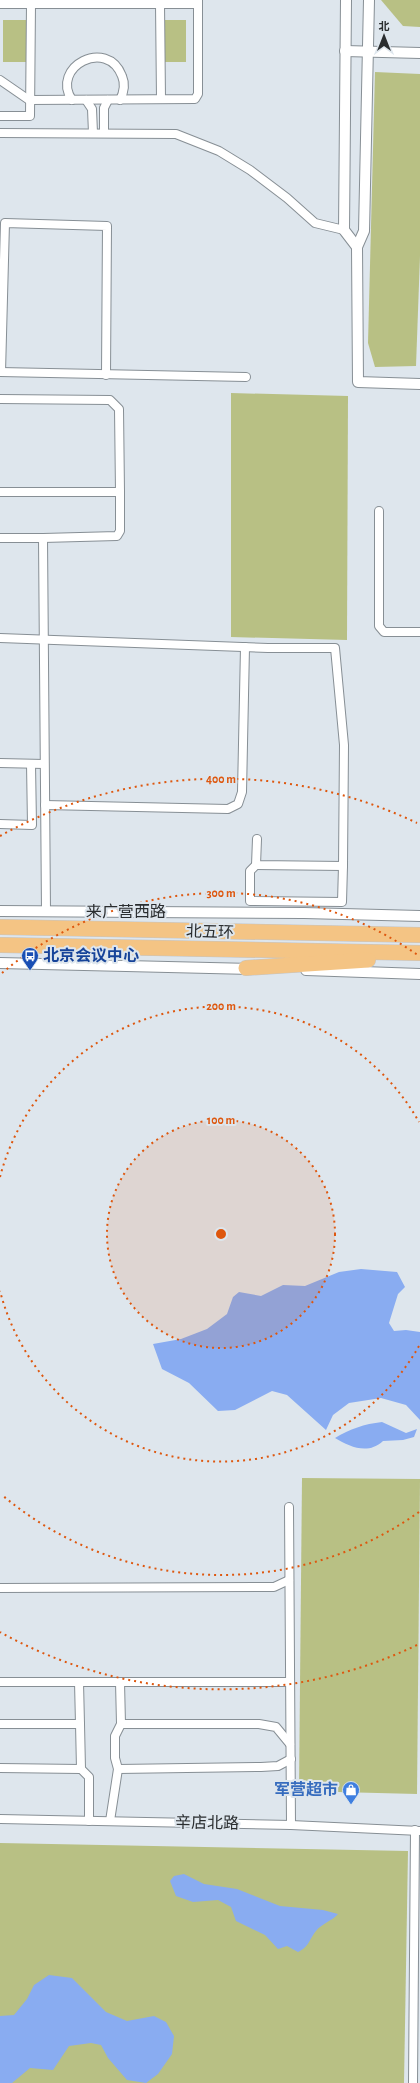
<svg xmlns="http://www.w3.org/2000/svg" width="420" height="2083" font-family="'Alegreya Sans','Noto Sans SC',sans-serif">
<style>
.green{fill:#b8c084}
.water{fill:#89acf1}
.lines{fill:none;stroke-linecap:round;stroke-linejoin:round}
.minor-casing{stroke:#878f95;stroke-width:10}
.tertiary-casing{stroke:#878f95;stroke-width:12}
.motorway-casing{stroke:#c3c4c5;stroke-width:16}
.minor{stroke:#fff;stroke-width:8}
.tertiary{stroke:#fff;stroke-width:10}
.motorway{stroke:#f4c484;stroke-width:15}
.ring{fill:none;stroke:#de570e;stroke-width:2;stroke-dasharray:2 4}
.labels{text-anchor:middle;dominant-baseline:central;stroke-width:4;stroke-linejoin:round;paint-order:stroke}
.street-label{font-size:16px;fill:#2a2d2f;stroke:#dee6ed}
.transit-label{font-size:16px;font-weight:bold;fill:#164399;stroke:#dee6ed;text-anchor:start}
.shop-label{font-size:16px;font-weight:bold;fill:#366cbe;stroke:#dee6ed;text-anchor:end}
.centre{fill:#de570e;stroke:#dee6ed;stroke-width:2}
.ring-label{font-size:12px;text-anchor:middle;font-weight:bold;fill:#de570e;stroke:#dee6ed;stroke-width:4;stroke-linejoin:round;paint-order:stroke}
</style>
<rect width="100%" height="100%" fill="#dee6ed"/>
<g class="green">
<polygon points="381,0 420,0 420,27 403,26"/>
<polygon points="3,20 28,20 27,62 3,62"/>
<rect x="162" y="20" width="24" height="42"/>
<polygon points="375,72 420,74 420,256 416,366 375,367 368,343"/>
<polygon points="231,393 348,396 347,640 231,637"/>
<polygon points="302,1478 420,1479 417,1794 299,1791"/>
<polygon points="0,1843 408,1851 404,2083 0,2083"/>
</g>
<g class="water">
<polygon points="361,1269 397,1272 405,1287 398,1294 389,1323 394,1331 406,1330 420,1332 420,1420 406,1405 381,1398 349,1403 333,1415 326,1430 287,1395 272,1391 235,1410 218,1411 189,1383 162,1369 153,1344 181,1339 207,1329 227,1314 233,1297 239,1292 261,1296 283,1285 305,1286 339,1272"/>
<path d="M382,1422L406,1433L417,1429L414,1437L403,1440L383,1441C368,1455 350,1447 335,1438C350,1429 364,1424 382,1422Z"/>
<path d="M184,1874L204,1884L237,1889L280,1906L323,1910L338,1914C332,1921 321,1924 316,1931C308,1941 310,1946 298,1952L287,1946L278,1949L265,1935L236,1921L231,1907L218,1900L193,1902L176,1896L170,1881L174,1876Z"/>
<polygon points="49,1975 72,1978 106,2012 127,2021 154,2016 166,2022 174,2036 172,2054 158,2074 146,2083 127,2080 108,2058 101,2045 91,2043 69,2046 53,2070 30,2068 12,2083 0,2083 0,2016 14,2015 27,1999 34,1985"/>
</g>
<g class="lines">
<defs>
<g id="minor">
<polyline points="0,4 198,4"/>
<polyline points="160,4 161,99"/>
<polyline points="0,80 29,100 195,99 198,94 198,0"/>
<path d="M72,100C50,67 107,37 122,76C125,83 124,92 120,100"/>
<polyline points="86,100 92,109 93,133"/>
<polyline points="0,116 30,116 31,4"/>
<polyline points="0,133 176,134 219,151 250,170 287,198 315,223 344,230"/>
<polyline points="104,133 104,108 108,100"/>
<polyline points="0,372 246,377"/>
<polyline points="1,372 5,223 107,226 106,375"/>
<polyline points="0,399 110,400 119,409 120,492"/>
<polyline points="0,492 120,492 120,531 117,536 43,538"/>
<polyline points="379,511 379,626 384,632 420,632"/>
<polyline points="0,538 43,538 46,911"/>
<polyline points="0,638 268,648 335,648 344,745 343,866 256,865 257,839"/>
<polyline points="0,763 44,764"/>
<polyline points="45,805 228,809 238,804 242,792 245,647"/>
<polyline points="0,824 32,825 31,764"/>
<polyline points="256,865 250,871 250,901 342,902 343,866"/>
<polyline points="289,1507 291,1825"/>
<polyline points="0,1588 274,1587 289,1580"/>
<polyline points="0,1682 290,1682"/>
<polyline points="79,1682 80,1724"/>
<polyline points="0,1724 80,1724 81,1769 89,1777 89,1821"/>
<polyline points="121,1724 259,1724 276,1727 290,1744"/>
<polyline points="0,1768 81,1769"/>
<polyline points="118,1769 261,1767 278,1766 291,1759"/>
<polyline points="0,1819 291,1825 420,1831"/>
<polyline points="110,1821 118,1769 115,1758 115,1736 121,1724 120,1682"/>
<polyline points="413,2083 415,1830"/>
</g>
<g id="tertiary">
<polyline points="346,0 344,230 357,247"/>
<polyline points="369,0 364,231 357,247 358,382 420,384"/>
<polyline points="345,51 420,53"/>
<polyline points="0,911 304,913 420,916"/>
<polyline points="0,963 252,969"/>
<polyline points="306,970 420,974"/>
</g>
<g id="motorway">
<polyline points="0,927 420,935"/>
<polyline points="0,945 420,953"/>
<polyline points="246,968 368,960"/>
</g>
</defs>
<use href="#minor" class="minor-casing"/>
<use href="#tertiary" class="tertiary-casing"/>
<use href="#motorway" class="motorway-casing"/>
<use href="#minor" class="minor"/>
<use href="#tertiary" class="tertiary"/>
<use href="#motorway" class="motorway"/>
</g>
<circle cx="221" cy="1234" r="114" fill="#de570e" fill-opacity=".12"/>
<g class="ring">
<circle cx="221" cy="1234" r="114"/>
<path d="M419 1346A228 228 0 0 1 0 1291M0 1177A228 228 0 0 1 419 1122"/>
<path d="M419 1512A341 341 0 0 1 2 1495M2 973A341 341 0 0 1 419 956"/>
<path d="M417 1645A455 455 0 0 1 0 1632M0 836A455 455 0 0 1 417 823"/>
</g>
<defs>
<symbol id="bus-pin" viewBox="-11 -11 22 30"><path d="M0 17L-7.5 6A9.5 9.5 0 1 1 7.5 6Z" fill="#1a4fb4" stroke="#dee6ed"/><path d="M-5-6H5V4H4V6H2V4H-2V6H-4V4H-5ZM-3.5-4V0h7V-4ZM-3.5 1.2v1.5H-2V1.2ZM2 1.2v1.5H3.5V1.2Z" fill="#fff"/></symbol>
<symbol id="shop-pin" viewBox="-11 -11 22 30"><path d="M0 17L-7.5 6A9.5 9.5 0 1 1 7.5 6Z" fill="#3f7fe0" stroke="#dee6ed"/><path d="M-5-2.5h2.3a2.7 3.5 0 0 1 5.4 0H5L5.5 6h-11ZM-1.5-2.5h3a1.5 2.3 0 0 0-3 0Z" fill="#fff"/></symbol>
</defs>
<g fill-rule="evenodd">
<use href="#bus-pin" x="20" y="946" width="20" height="27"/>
<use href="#shop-pin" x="341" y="1780" width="20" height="27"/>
</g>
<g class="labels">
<g class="street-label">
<text x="126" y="912">来广营西路</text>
<text transform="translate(210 932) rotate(2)">北五环</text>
<text transform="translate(207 1823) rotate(1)">辛店北路</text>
</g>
<g class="transit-label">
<text x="43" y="956">北京会议中心</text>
</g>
<g class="shop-label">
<text x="338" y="1790">军营超市</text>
</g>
</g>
<circle cx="221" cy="1234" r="6" class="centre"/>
<g class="ring-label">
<text x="221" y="783">400 m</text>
<text x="221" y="897">300 m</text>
<text x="221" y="1010">200 m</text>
<text x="221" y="1124">100 m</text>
</g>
<g transform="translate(384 36)" stroke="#dee6ed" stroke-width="3" paint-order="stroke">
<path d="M0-3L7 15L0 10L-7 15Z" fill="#2a2d2f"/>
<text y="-6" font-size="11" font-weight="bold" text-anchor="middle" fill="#2a2d2f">北</text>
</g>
</svg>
